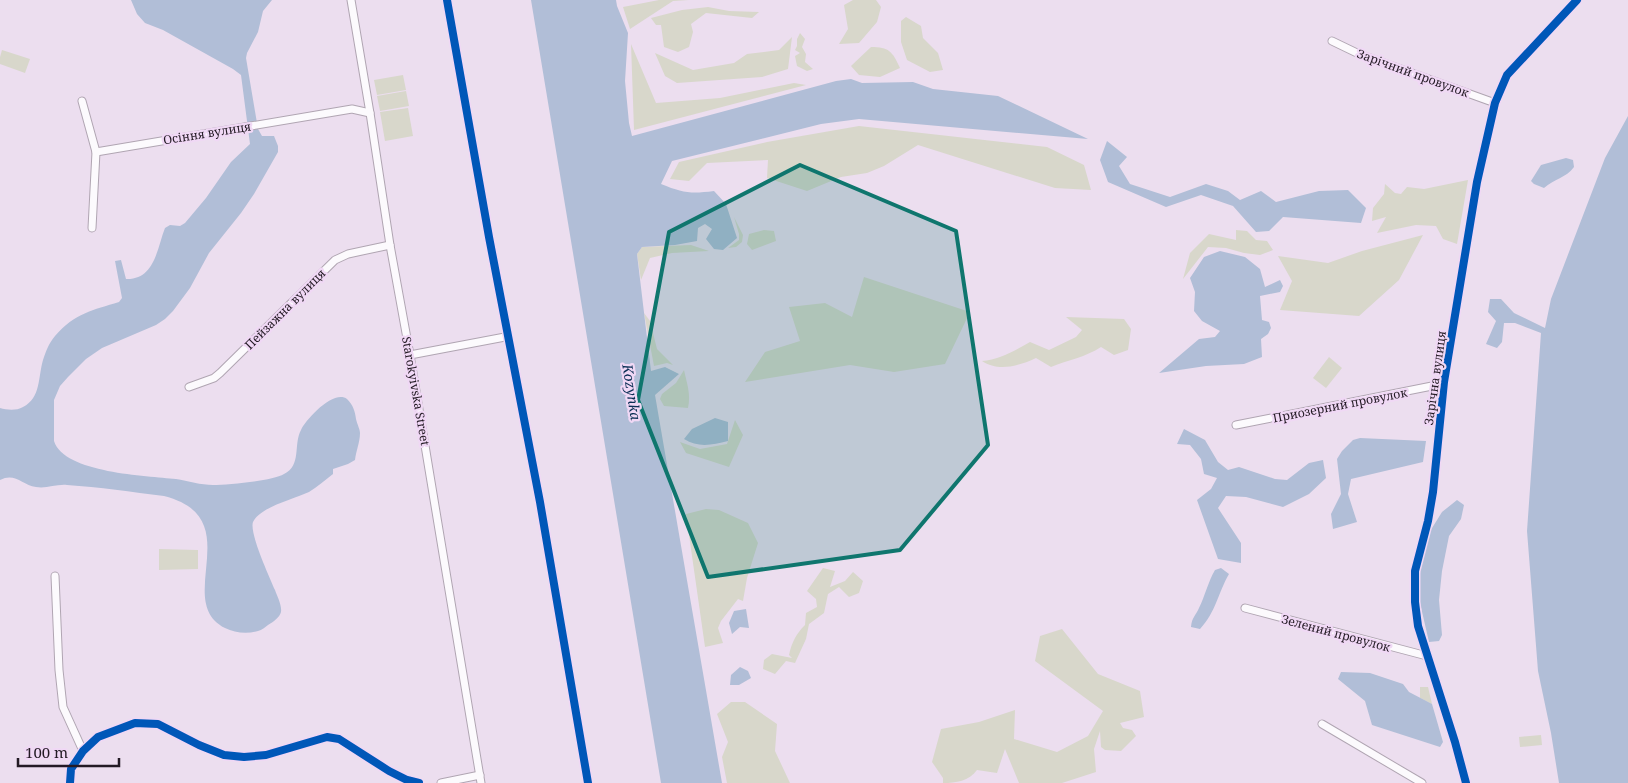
<svg xmlns="http://www.w3.org/2000/svg" width="1628" height="783" font-family="'Noto Serif',serif">
<style>
.green{fill:#d8d7cb}
.water{fill:#b1bed7}
.lines{fill:none;stroke-linecap:round;stroke-linejoin:round}
.minor-casing{stroke:#b0a5b2;stroke-width:9}
.minor{stroke:#fcfafd;stroke-width:7}
.cycleway-casing{stroke:#f0d8f5;stroke-width:11}
.cycleway{stroke:#0057b8;stroke-width:8}
.marked{fill:#0f766e;fill-opacity:0.2;stroke:#0f766e;stroke-width:4;stroke-linejoin:round}
.labels{text-anchor:middle;dominant-baseline:central;stroke-width:4.5;stroke-linejoin:round;paint-order:stroke}
.street-label{font-size:12px;fill:#231a24;stroke:#f0d8f5}
.water-label{font-size:14px;font-style:italic;fill:#0a2e54;stroke:#f0d8f5}
</style>
<rect width="100%" height="100%" fill="#ecdeef"/>
<g class="green">
<polygon points="659,0 689,0 673,1 630,29 623,7"/>
<polygon points="853,0 876,0 881,7 877,22 859,43 839,44 848,29 844,5"/>
<polygon points="708,7 729,11 759,12 752,18 706,13 691,24 693,32 689,47 678,52 664,47 661,25 656,25 651,18 682,10"/>
<polygon points="906,17 921,26 923,38 938,53 943,70 930,72 907,60 901,42 901,21"/>
<polygon points="800,33 805,39 802,47 806,54 805,62 813,69 807,71 797,66 795,56 800,53 795,50 797,46 797,39"/>
<polygon points="792,37 788,69 762,77 677,83 665,76 655,53 693,70 734,63 747,54 779,50"/>
<polygon points="631,44 656,103 720,98 794,83 806,85 634,130"/>
<path d="M871,47C889,47 892,51 900,68L880,77L859,75L851,66Z"/>
<polygon points="2,50 30,59 25,73 0,64 0,57"/>
<polygon points="403,75 406,90 377,95 374,80"/>
<polygon points="406,91 409,106 380,111 377,96"/>
<polygon points="408,108 413,136 385,141 380,112"/>
<polygon points="859,126 1047,147 1084,165 1091,190 1055,188 918,145 884,166 867,173 841,177 807,191 767,178 768,160 707,163 689,181 670,179 679,162 767,142"/>
<polygon points="1468,180 1457,244 1443,239 1436,226 1416,225 1377,233 1386,217 1372,221 1373,208 1384,194 1385,184 1395,193 1401,194 1407,187 1424,189"/>
<polygon points="734,217 743,235 742,242 736,247 728,248 739,240 739,234"/>
<polygon points="764,230 774,231 776,241 752,250 747,244 749,234"/>
<polygon points="1236,230 1247,231 1256,240 1267,241 1273,250 1260,255 1244,253 1226,248 1208,247 1183,279 1190,253 1209,234 1236,240"/>
<polygon points="1423,235 1399,280 1359,316 1280,310 1292,281 1278,256 1328,263 1362,251"/>
<polygon points="691,245 709,251 672,253 650,258 641,280 637,254 642,247"/>
<polygon points="864,277 970,312 945,364 894,372 850,365 745,382 765,352 800,341 789,307 825,303 852,317"/>
<polygon points="644,313 650,321 657,349 673,365 667,363 654,366"/>
<path d="M1066,317L1124,319L1131,329L1128,350L1114,355L1101,347C1086,357 1068,360 1051,367L1036,358C1019,366 998,372 982,361C1000,359 1014,351 1030,342L1049,350L1076,337L1082,330Z"/>
<polygon points="1329,357 1342,368 1326,388 1313,378"/>
<path d="M684,370C687,384 691,394 688,408L664,406L660,399L662,394L676,383Z"/>
<polygon points="735,420 743,435 729,467 686,453 680,442 700,449 727,444"/>
<polygon points="706,509 719,510 748,523 758,543 747,578 743,601 738,599 721,621 718,628 723,643 705,647 686,514"/>
<polygon points="159,549 198,550 198,569 159,570"/>
<path d="M823,568L835,571L830,587L845,581L853,572L863,581L859,593L849,597L839,587L828,594L824,613L809,624L806,639L795,663L786,661L775,674L763,669L764,660L772,654L792,658L789,655C792,642 796,634 805,625L806,613L817,607L816,599L807,591Z"/>
<path d="M1062,629L1098,674L1140,691L1144,717L1120,723L1123,728L1132,730L1136,736L1121,751L1105,750L1101,747L1100,731L1094,749L1096,772L1062,783H1019L1005,749L997,773L977,770C969,781 956,783 943,783V778L932,762L941,729L979,722L1015,710L1014,739L1057,752L1088,736L1103,711L1035,661L1040,636Z"/>
<polygon points="1420,687 1428,687 1432,704 1420,698"/>
<polygon points="731,702 745,702 777,724 775,751 790,783 727,783 722,757 728,742 717,714"/>
<polygon points="1541,735 1542,745 1520,747 1519,737"/>
</g>
<g class="water">
<path d="M131,0H272L263,11L258,32L247,53L246,58L258,129L262,136H274L278,146V152L254,194L241,213L209,253L190,288L173,311L165,319L156,325L102,348L86,359L68,377L60,386L54,400V441C64,473 147,476 176,479C188,481 201,485 213,485C228,485 272,481 284,474C302,465 293,445 301,430C306,419 334,389 347,399C353,405 355,411 356,419C357,424 360,429 360,433C360,442 356,451 355,460L348,464L333,469V474C325,480 317,487 309,492C294,499 260,507 253,522C249,533 270,578 275,590C277,596 282,605 281,612C280,617 273,622 268,625C265,627 262,630 258,631C247,634 235,633 225,628C172,601 250,518 164,496C132,492 99,487 67,485C56,484 46,489 36,487C22,485 15,472 0,480V408C7,410 16,411 23,407C41,398 38,377 43,360C46,351 49,343 55,336C75,313 93,310 119,302L122,298L115,261L121,260L126,279C155,280 157,248 165,228L170,225L180,226L185,223L206,198L231,162L250,144L241,75L233,69L163,30L145,23L137,14Z"/>
<path d="M531,0H616L617,6L628,33L625,81L629,123L632,136L836,81L851,79L862,83L913,82L933,89L998,96L1088,139L859,119L821,124L672,161L661,184C683,193 691,194 714,191L726,204L737,238L723,250L714,249L706,239L712,229L705,224L698,228L697,241L675,245L642,247L637,254L651,371L665,367L679,374L655,395L722,783H661Z"/>
<polygon points="1628,116 1628,783 1559,783 1551,733 1538,671 1527,531 1541,333 1515,323 1504,323 1502,342 1497,348 1486,344 1496,321 1488,312 1490,299 1501,299 1514,313 1545,328 1551,299 1605,158"/>
<polygon points="1107,141 1127,157 1119,166 1130,184 1170,197 1206,184 1228,191 1240,200 1261,191 1276,202 1319,191 1348,190 1366,208 1361,223 1283,217 1269,231 1256,232 1233,206 1201,195 1166,207 1108,182 1100,160"/>
<path d="M1566,158L1573,160L1574,167C1566,178 1554,179 1544,188L1534,184L1531,181L1541,165Z"/>
<polygon points="1220,251 1245,257 1260,269 1265,287 1280,280 1283,286 1280,292 1260,296 1262,320 1269,322 1271,328 1268,334 1261,339 1262,357 1244,364 1206,366 1159,373 1199,339 1215,337 1220,331 1202,321 1194,311 1195,292 1190,278 1204,257"/>
<path d="M715,418L728,422V441C712,445 698,448 684,439L692,429Z"/>
<polygon points="1184,429 1205,440 1218,462 1228,470 1239,467 1275,479 1287,480 1309,463 1323,460 1326,478 1309,494 1283,507 1246,497 1226,496 1218,508 1241,543 1241,563 1218,559 1197,500 1211,489 1217,478 1204,474 1201,459 1190,445 1177,444"/>
<polygon points="1360,438 1426,441 1423,462 1351,479 1348,494 1357,522 1333,529 1331,514 1341,494 1337,459 1342,451 1353,440"/>
<polygon points="1457,500 1464,505 1461,519 1449,536 1442,571 1439,600 1442,635 1439,641 1429,642 1420,603 1420,574 1424,541 1442,512"/>
<path d="M1221,568L1229,574C1218,593 1216,612 1200,629L1191,627C1192,617 1195,617 1199,608C1205,596 1208,582 1215,570Z"/>
<polygon points="746,609 749,628 740,627 732,634 729,623 734,611"/>
<polygon points="740,667 748,671 751,678 739,685 730,685 731,675"/>
<polygon points="1341,672 1370,673 1403,684 1409,692 1432,704 1443,742 1440,747 1372,725 1365,701 1338,679"/>
</g>
<g class="lines">
<defs>
<g id="minor">
<polyline points="351,0 370,113 390,245 410,355 481,783"/>
<polyline points="447,0 489,237 540,502 588,783"/>
<polyline points="1332,41 1359,54 1495,103"/>
<polyline points="82,101 96,152 352,109 370,113"/>
<polyline points="92,228 96,152"/>
<polyline points="410,355 505,337"/>
<polyline points="189,387 214,378 220,373 335,260 348,254 390,245"/>
<polyline points="1236,425 1432,386 1444,382"/>
<polyline points="55,576 59,670 63,707 83,751"/>
<polyline points="1245,608 1427,656"/>
<polyline points="1322,724 1422,783"/>
<polyline points="70,783 71,769 83,751 98,737 135,723 158,724 199,745 224,755 244,757 266,755 327,737 339,739 389,771 407,780 419,783"/>
<polyline points="441,783 480,775"/>
<polyline points="1466,783 1455,742 1418,626 1415,602 1415,571 1428,521 1433,492 1444,382 1477,182 1495,103 1507,75 1577,0"/>
</g>
</defs>
<use href="#minor" class="minor-casing"/>
<use href="#minor" class="minor"/>
<defs>
<g id="cycleway">
<polyline points="447,0 489,237 540,502 588,783"/>
<polyline points="70,783 71,769 83,751 98,737 135,723 158,724 199,745 224,755 244,757 266,755 327,737 339,739 389,771 407,780 419,783"/>
<polyline points="1466,783 1455,742 1418,626 1415,602 1415,571 1428,521 1433,492 1444,382 1477,182 1495,103 1507,75 1577,0"/>
</g>
</defs>
<use href="#cycleway" class="cycleway-casing"/>
<use href="#cycleway" class="cycleway"/>
</g>
<path class="marked" d="M800,165L956,231L988,445L900,550L708,577L638,400L669,232Z"/>
<g class="labels">
<g class="street-label">
<text transform="translate(1413 73) rotate(20)">Зарічний провулок</text>
<text transform="translate(207 133) rotate(-9)">Осіння вулиця</text>
<text transform="translate(285 309) rotate(-45)">Пейзажна вулиця</text>
<text transform="translate(1435 378) rotate(-82)">Зарічна вулиця</text>
<text transform="translate(416 391) rotate(80)">Starokyivska Street</text>
<text transform="translate(1340 405) rotate(-11)">Приозерний провулок</text>
<text transform="translate(1336 633) rotate(15)">Зелений провулок</text>
</g>
<g class="water-label">
<text transform="translate(632 392) rotate(81)">Kozynka</text>
</g>
</g>
<path d="M18 758v8h101v-8" fill="none" stroke="#231a24" stroke-width="2.5"/>
<text x="25" y="758" font-size="15" fill="#231a24" stroke="#f0d8f5" stroke-width="4" paint-order="stroke">100 m</text>
</svg>
